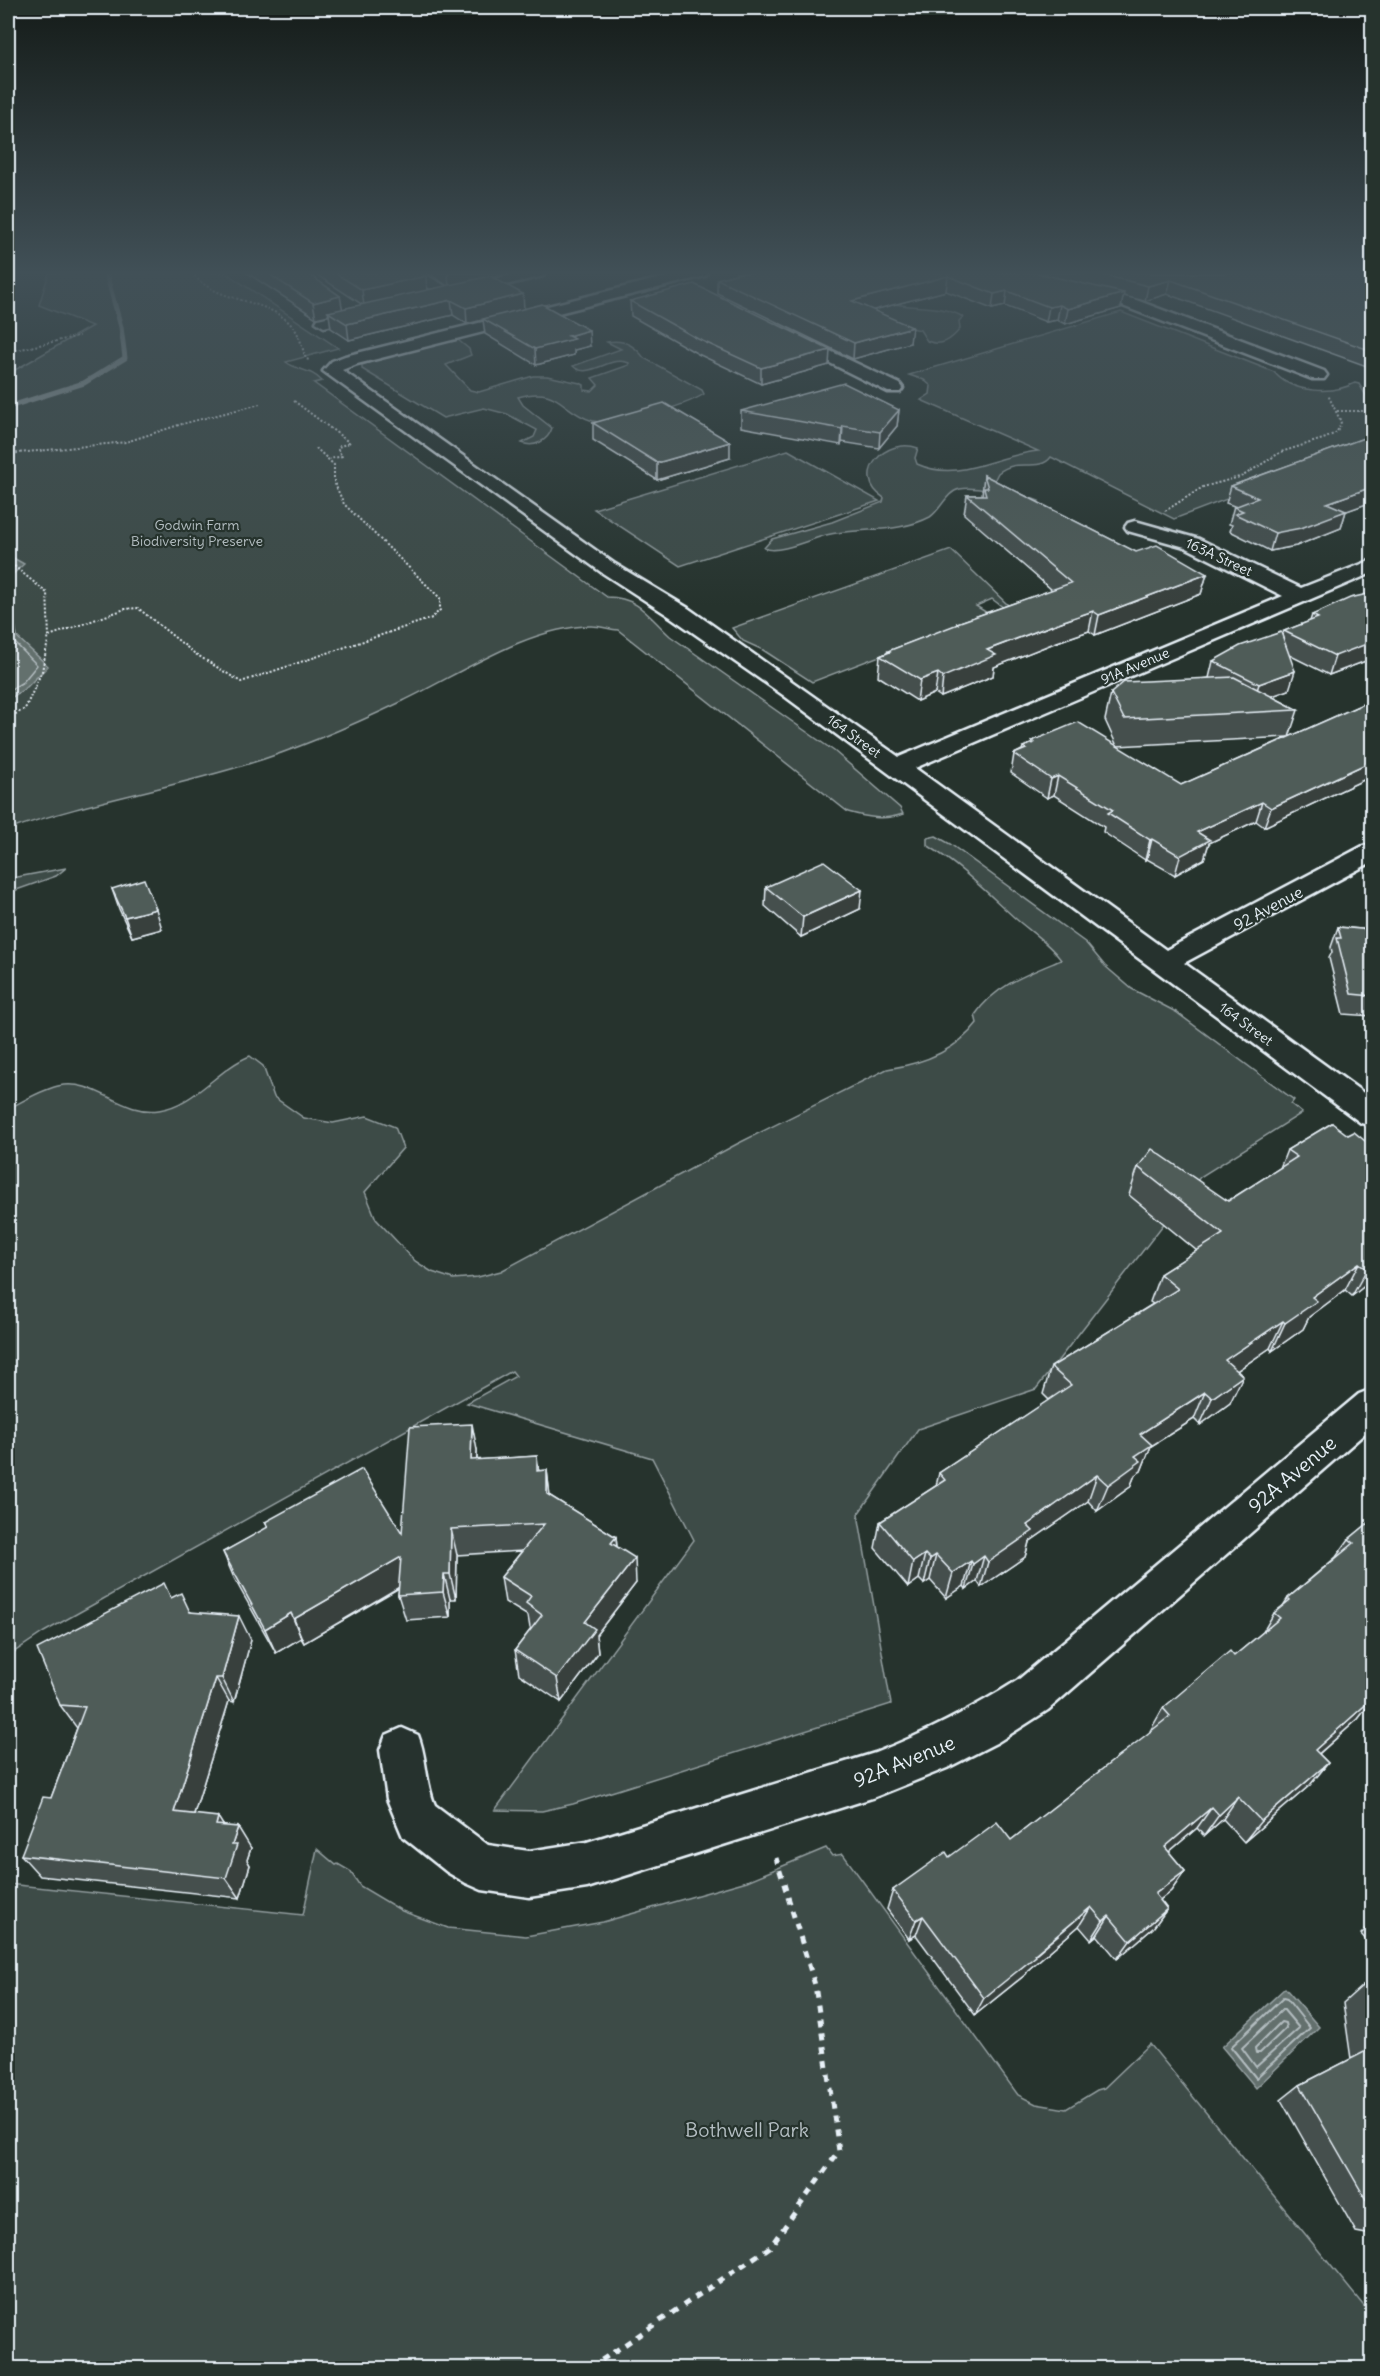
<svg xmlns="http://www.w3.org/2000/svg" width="1380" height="2376" font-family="Delius,sans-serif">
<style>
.green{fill:#3e4b47;stroke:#939ea0;stroke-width:1.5}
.water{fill:#636f6d;stroke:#98a3a5;stroke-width:1.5}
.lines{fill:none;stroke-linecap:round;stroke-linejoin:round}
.shore-far1{stroke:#b3bdc0;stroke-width:1.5}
.shore{stroke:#b3bdc0;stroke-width:2}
.stream{stroke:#98a3a5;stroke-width:5}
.minor-casing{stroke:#e8f1f8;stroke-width:5}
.path-far1{stroke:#e8f1f8;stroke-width:2;stroke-dasharray:2 2;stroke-linecap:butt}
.path{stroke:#e8f1f8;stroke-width:5;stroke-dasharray:7 7;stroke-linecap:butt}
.minor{fill:#26332d;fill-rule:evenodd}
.wall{fill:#454f4d;stroke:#e8f1f8;stroke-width:1.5}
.shaded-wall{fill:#38403e;stroke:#e8f1f8;stroke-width:1.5}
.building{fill:#505c59;stroke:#e8f1f8;stroke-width:1.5}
.labels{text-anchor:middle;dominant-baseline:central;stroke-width:4.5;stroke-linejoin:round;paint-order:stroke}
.far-park-label{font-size:14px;fill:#b5bfc3;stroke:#26332d}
.far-street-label{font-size:14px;fill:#e8f1f8;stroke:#26332d}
.street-label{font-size:16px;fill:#e8f1f8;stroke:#26332d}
.near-street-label{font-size:20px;fill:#e8f1f8;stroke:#26332d}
.near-park-label{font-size:20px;fill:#b5bfc3;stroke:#26332d}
</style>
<rect width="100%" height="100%" fill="#26332d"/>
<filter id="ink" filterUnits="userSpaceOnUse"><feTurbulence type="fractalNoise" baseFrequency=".0167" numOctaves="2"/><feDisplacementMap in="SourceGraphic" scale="12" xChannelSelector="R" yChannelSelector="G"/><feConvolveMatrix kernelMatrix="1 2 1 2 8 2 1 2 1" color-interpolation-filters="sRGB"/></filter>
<g filter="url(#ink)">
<g class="green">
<path d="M49,273H226L338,348L286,362C298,371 311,369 322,381L314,383L607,597C639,597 649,617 670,636L834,751L900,808L903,814C884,821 866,817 848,812L618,630C609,629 600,626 591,626C529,626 458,675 403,701C353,725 301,748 248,764C168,789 86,802 8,830V374L92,326L39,305Z"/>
<path d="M887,302C912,310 940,303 963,317L959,321L960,329C951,340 942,347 927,341L920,330L903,326L821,343L805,338L776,322L844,306Z"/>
<path d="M1121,312L1274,372C1291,393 1332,395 1355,383L1359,384L1372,405V444L1174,519L1051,457C1043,469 1024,463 1012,466C1007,467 1002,470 998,473L995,479L998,486L1039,501L1036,504C1016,499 981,485 960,489C946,492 941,510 930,517C898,534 859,527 826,535C811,539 777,555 764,548L772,539L832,522L883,502L884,498C849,475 886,436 918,448L915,458L917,464C959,483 996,455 1038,451L921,400L930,394L931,386L924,380L909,375Z"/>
<path d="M458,340L469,349L471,355L446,365L470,390L479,392L533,376H547L580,383L584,385V390L592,391L598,385L592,378L629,365V363C611,354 588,381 573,366L621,349L607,342C622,339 635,345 644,358L702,390L704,394C686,406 613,427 593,421C560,411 560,385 518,397L523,405L552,428C548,441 534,448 522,443L534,437L537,430L507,414L484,408L443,418L362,369V365L395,354Z"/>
<polygon points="788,450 879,501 680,566 594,509"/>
<polygon points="951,550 1009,606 1004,608 992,599 976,606 989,614 812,682 763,650 743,641 732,628"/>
<path d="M936,836L950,844L1086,943L1105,966L1132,989L1176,1012L1294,1100L1291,1104L1302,1113L1200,1177L1036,1389L918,1429L858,1514L891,1704L573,1804L542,1811L495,1810L694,1540L652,1458L467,1403L516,1376L512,1371L44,1632L8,1656V1109C23,1101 41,1090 58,1086C95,1077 121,1116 159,1110C195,1105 217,1069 250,1056L263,1066L274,1097L304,1118L333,1123L367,1116L395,1127L403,1148L365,1192L376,1219L415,1261L432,1272L453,1279L478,1277L501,1271L737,1144L887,1069C921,1064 956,1051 977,1023L975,1015C995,985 1030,973 1061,960C1050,944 1031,932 1016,919C987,893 961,866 927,845V838Z"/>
<polygon points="66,868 56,876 8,893 8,882 12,878"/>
<polygon points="826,1848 832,1856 843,1854 1018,2095 1036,2104 1066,2109 1097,2090 1104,2088 1150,2044 1372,2316 1372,2368 8,2368 8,1884 303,1915 317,1849 336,1865 338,1864 350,1871 360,1886 402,1911 448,1928 526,1936 603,1922 747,1881"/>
</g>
<g class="water">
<polygon points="8,555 24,564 11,576 9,586 17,637 48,666 27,687 8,700"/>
<polygon points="1285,1988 1319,2027 1256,2088 1222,2047"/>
</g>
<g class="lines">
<polyline class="shore-far1" points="8,616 12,640 37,665 23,682 8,691"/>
<g class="shore">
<polygon points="1283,1998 1287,1999 1310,2028 1256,2078 1231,2047"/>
<polygon points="1283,2009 1299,2028 1256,2067 1242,2048"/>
<polygon points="1281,2022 1285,2023 1286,2028 1260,2053 1256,2053 1255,2048"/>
</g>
<polyline class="stream" points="8,407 84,383 125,358 121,327 106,273"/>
<defs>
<g id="minor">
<polygon points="405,273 423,273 452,290 518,273 545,273 543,276 447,299"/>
<polygon points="681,273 707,273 705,276 357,364 342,370 615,564 688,608 899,757 1283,596 1185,547 1128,531 1125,527 1128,523 1135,521 1199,539 1301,588 1372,560 1372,573 915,768 1166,950 1363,846 1372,844 1372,862 1184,963 1372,1099 1372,1126 1361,1123 783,695 672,618 601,572 323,371 332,361 345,356"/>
<polygon points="994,273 1022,273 1131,298 1324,371 1327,375 1324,379 1312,379 1120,305 1001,278"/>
<polygon points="373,306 381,311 379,314 324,327 316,322 318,319"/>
<polygon points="790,332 900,384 903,388 900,392 888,392 784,340 782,337"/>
<path d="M1372,1389V1427L1048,1710L998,1742L947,1768L875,1797L587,1888L529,1897L482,1890L466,1883L447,1872L403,1837L387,1799L380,1750L386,1735L402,1728L418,1735C427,1757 425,1783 435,1805L488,1845L529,1851L587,1842L875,1753C926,1733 972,1709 1018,1680L1359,1394Z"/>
</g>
</defs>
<use href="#minor" class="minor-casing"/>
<g class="path-far1">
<path d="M192,273C217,305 269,296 294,328C301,337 302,349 306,359L310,360"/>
<polyline points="8,352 79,336"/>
<polyline points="294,401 350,443 340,446 338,450 342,456 330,459"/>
<polyline points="1337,411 1372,411"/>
<polyline points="8,454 126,442 182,424 260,404"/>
<polyline points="1165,511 1203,487 1243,476 1281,452 1326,438 1337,432 1341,422 1328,395"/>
<polyline points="8,561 47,593 49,636 42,671 25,709 8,718"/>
<polyline points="49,636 125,609 138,608 194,653 241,682 432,618 440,610 440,598 344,504 334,482 334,465 316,448"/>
</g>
<polyline class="path" points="590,2368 770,2247 839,2151 815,1985 776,1858"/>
<use href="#minor" class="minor"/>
</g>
<g class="wall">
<polygon points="247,273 307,273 340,296 342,309 363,305 314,273 422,273 427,290 448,286 428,273 512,273 493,277 524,308 590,346 574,350 574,355 536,365 485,334 483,320 467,324 453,315 349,340 331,328 329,315 316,318"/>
<polygon points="736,273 1372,273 1372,368 1167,294 1145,301 1123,296 1121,308 1065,324 1057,320 1046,322 1005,306 992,309 946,291 873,310 910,343 853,359 717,293 717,279 736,274"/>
<polygon points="630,301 829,365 761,384 698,354 631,316"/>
<polygon points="899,410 897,426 879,448 842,442 841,445 741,427 741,411"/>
<polygon points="593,423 730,458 657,480 593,440"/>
<polygon points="1372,435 1372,502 1346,511 1341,528 1296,546 1270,551 1230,531 1232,525 1229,524 1234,506 1226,503 1231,486"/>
<polygon points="984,475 1136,552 1207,574 1201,594 1095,635 1089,631 1057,642 994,667 993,676 941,697 935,693 917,701 878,676 880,656 887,653 888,651 957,625 957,623 1052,590 964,514 967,495 982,495"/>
<polygon points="1372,593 1371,659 1329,675 1289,655 1289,690 1271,696 1298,710 1289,737 1372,700 1372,776 1264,827 1256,821 1209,843 1204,859 1175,875 1147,859 1145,860 1103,832 1104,827 1054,795 1047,798 1011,773 1014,754 1022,750 1023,747 1031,744 1032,741 1181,785 1288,737 1117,746 1105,720 1111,693 1209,678 1213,661 1282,635 1284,631 1310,621 1312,615"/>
<polygon points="766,887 860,909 801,937 765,906"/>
<polygon points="112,889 162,929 132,937 119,909"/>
<polygon points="1338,927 1372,930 1372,1016 1343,1014 1329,958 1332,952 1331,947"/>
<polygon points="1332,1123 1372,1280 1352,1296 1345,1290 1309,1317 1303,1329 1272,1351 1270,1348 1237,1371 1230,1403 1200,1425 1194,1419 1151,1446 1141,1471 1135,1475 1130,1487 1097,1511 1088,1501 1029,1542 1025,1557 981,1587 977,1581 966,1589 964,1586 946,1598 930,1580 924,1584 919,1579 908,1587 875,1548 880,1522 936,1486 939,1473 1049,1400 1043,1394 1051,1367 1153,1304 1150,1302 1160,1274 1197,1251 1129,1195 1138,1167 1228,1201 1280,1168 1287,1150"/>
<polygon points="477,1450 477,1460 537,1456 539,1471 547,1470 550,1496 616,1537 617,1547 636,1583 596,1635 598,1653 561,1702 519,1674 515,1650 531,1629 530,1628 528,1616 505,1602 501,1577 522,1551 457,1555 456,1599 450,1599 450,1617 406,1620 398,1595 399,1588 304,1643 301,1638 276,1653 234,1578 223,1552 268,1528 265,1522 402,1533"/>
<polygon points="1372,1520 1372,1701 1358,1719 1319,1754 1328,1763 1310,1785 1244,1842 1223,1819 1204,1836 1197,1828 1169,1852 1185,1871 1171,1891 1160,1900 1167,1909 1153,1928 1117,1959 1097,1935 1091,1940 1079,1926 1029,1969 1026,1974 975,2015 916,1935 909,1939 887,1909 893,1890 949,1857 1011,1840 1151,1732 1150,1731 1163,1708 1234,1656 1263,1632 1274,1613 1283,1606 1288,1598 1336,1557 1349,1539"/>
<polygon points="172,1598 191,1612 251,1640 234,1702 229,1701 194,1814 223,1825 251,1848 247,1860 250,1865 240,1898 40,1876 21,1855 51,1798 77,1728 60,1705"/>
<polygon points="1372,1923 1372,1947 1361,1934"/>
<polygon points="1363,1985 1372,1986 1372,2235 1356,2232 1281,2100 1300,2085 1351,2059 1343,2003"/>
</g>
<g class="shaded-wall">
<polygon points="448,273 512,273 449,287"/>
<polygon points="426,276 427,291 364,306 362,290"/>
<polygon points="948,276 946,291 851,316 852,301"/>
<polygon points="1171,280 1167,294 1145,301 1148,286"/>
<polygon points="1007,291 1005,306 992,309 994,294"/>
<polygon points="1124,293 1121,308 1065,324 1068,309"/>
<polygon points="523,294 524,309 467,324 466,308"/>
<polygon points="340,296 343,311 328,312 329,315 316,318 313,303"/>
<polygon points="451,300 453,315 349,340 347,324"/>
<polygon points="1060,305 1057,320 1046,322 1049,307"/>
<polygon points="912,327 910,343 853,359 854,343"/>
<polygon points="589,330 590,346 574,350 574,355 536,365 535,349 568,336"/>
<polygon points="830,350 829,365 761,384 761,368"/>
<polygon points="899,410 897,426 879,448 880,432"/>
<polygon points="843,426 842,442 841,445 842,429"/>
<polygon points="730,442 730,458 657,480 657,463"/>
<polygon points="1372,487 1372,502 1322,520 1327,503"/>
<polygon points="1346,511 1341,528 1296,546 1270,551 1275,533"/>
<polygon points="1207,574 1201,594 1095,635 1099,615"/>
<polygon points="1093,611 1089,631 1057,642 994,667 993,676 941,697 943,677 987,650 1061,622"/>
<polygon points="1372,632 1372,655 1371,659 1329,675 1335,656 1367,635"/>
<polygon points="1295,671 1289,690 1253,703 1259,684"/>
<polygon points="938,673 935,693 917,701 920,680"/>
<polygon points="1372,761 1372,776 1264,827 1271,808"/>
<polygon points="1058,776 1054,795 1047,798 1051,779"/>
<polygon points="1262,802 1256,821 1209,843 1204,859 1175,875 1180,856 1197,832"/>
<polygon points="1152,839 1147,859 1145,860 1150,840"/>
<polygon points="862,890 860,909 801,937 803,917"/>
<polygon points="156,909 162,929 132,937 125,917"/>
<polygon points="1359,1263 1345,1290 1309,1317 1303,1329 1272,1351 1285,1323 1312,1297"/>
<polygon points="1372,1264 1372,1280 1352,1296 1367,1269"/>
<polygon points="1283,1321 1270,1348 1213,1387 1225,1360"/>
<polygon points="1243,1376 1230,1403 1200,1425 1212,1398"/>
<polygon points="1205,1392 1194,1419 1151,1446 1141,1471 1135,1475 1130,1487 1097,1511 1108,1485 1140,1434"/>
<polygon points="472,1424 477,1450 476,1487 471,1460"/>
<polygon points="547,1470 550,1497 547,1494"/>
<polygon points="1097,1475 1088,1501 1029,1542 1025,1557 981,1587 988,1562 1027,1525"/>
<polygon points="451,1529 457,1555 456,1599 450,1574"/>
<polygon points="616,1537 618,1562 611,1543"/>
<polygon points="925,1554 919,1579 908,1587 913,1562"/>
<polygon points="936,1555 930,1580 924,1584 930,1559"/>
<polygon points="984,1556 977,1581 966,1589 973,1564"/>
<polygon points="401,1557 408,1582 304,1643 294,1619"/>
<polygon points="635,1558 636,1583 596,1635 598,1653 561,1702 557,1678 585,1622"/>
<polygon points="971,1561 964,1586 946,1598 953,1573"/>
<polygon points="444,1574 450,1599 450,1617 443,1592"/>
<polygon points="291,1613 301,1638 276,1653 265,1629"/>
<polygon points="239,1616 251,1640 234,1702 222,1678"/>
<polygon points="216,1678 229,1701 188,1833 174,1812"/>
<polygon points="1372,1699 1372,1701 1358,1719 1298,1772 1315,1750"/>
<polygon points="1328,1763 1310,1785 1244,1842 1261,1821"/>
<polygon points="1238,1797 1223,1819 1204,1836 1219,1815"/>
<polygon points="1212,1807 1197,1828 1151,1867 1165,1847"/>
<polygon points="218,1817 231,1838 216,1825"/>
<polygon points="238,1827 251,1848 247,1860 250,1865 240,1898 226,1878 232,1845"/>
<polygon points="1185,1871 1171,1891 1142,1914 1155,1894"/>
<polygon points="1091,1907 1079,1926 1029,1969 1026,1974 975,2015 984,1998"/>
<polygon points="1167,1909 1153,1928 1117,1959 1130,1941"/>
<polygon points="923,1916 916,1935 909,1939 916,1920"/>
<polygon points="1109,1916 1097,1935 1091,1940 1103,1921"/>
</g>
<g class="building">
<polygon points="267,273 307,273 340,296 313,303"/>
<polygon points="335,273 422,273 426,276 362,290"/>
<polygon points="739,273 1037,273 1124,293 1068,309 1060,305 1049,307 1007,291 994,294 948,276 852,301 912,327 854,343 717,279"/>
<polygon points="1095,273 1372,273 1372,351 1171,280 1148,286"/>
<polygon points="490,276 523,294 466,308 451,300 347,324 328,312"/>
<polygon points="694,284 830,350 761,368 698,339 630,301"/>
<polygon points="542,304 589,330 568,336 574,339 535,349 483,319"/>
<polygon points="844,383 899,410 880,432 843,426 842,429 741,411"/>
<polygon points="664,403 730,442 657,463 593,423"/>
<polygon points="1372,435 1372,487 1327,503 1346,511 1301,528 1275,533 1235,514 1243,511 1234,507 1258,498 1231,486"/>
<polygon points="984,475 1136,552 1157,545 1207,574 1099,615 1093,611 1061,622 987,650 996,655 943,677 938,673 920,680 880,656 890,652 888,651 958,624 957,623 1071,583 967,495 986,495 984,488 988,488"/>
<polygon points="1372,593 1372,632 1367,635 1372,638 1372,642 1335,656 1284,631 1318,618 1312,615 1350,598"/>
<polygon points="1281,632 1295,671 1259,684 1213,661 1240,646"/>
<polygon points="1234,677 1298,710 1124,719 1111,693 1124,682"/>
<polygon points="1372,700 1372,761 1271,808 1262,802 1197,832 1210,840 1180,856 1152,839 1150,840 1108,813 1113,810 1058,776 1051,779 1014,754 1026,749 1023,747 1034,743 1032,741 1078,722 1181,785"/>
<polygon points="824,861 862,890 803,917 766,887"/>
<polygon points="144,879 156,909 125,917 112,889"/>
<polygon points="1338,927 1372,930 1372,996 1351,994 1337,938 1341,938"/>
<polygon points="1332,1123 1348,1135 1354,1132 1370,1145 1372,1143 1372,1264 1367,1269 1359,1263 1312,1297 1317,1301 1285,1323 1283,1321 1225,1360 1243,1376 1212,1398 1205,1392 1140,1434 1152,1445 1135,1456 1141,1461 1108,1485 1097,1475 1027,1525 1033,1531 988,1562 984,1556 973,1564 971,1561 953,1573 936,1555 930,1559 925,1554 913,1562 880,1522 945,1480 939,1473 1071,1385 1051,1367 1178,1289 1160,1274 1223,1234 1138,1167 1152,1149 1228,1201 1297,1157 1287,1150"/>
<polygon points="472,1424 471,1460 537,1456 537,1471 547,1470 547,1494 616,1537 611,1543 635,1558 585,1622 595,1629 557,1678 515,1650 542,1615 526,1603 531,1596 501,1577 544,1524 451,1529 450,1574 444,1574 443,1592 398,1595 401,1557 294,1619 291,1613 265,1629 223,1552 268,1527 265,1522 362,1469 402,1533 410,1427"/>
<polygon points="1372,1520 1372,1685 1369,1688 1372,1691 1372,1699 1315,1750 1328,1763 1261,1821 1238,1797 1219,1815 1212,1807 1165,1847 1185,1871 1155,1894 1167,1909 1130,1941 1109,1916 1103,1921 1091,1907 1035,1954 1036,1956 984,1998 923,1916 916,1920 893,1890 946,1852 949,1857 997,1822 1011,1840 1146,1735 1170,1716 1163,1708 1230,1651 1234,1656 1280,1618 1274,1613 1290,1600 1288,1598 1354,1543 1349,1539"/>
<polygon points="164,1583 171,1598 181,1593 190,1612 239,1616 222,1678 216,1678 174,1812 218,1817 216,1825 238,1827 232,1845 237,1845 226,1878 21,1855 43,1797 51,1798 85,1707 60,1705 37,1649"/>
<polygon points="1363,1985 1372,1986 1372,2047"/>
<polygon points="1372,2048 1372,2210 1300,2085"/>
</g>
</g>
<linearGradient id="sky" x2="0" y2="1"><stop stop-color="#151c19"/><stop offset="0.45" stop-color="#415057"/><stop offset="1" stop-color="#415057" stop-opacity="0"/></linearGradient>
<rect width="1380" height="606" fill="url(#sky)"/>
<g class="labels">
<g class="far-park-label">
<text x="197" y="525">Godwin Farm<tspan x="197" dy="16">Biodiversity Preserve</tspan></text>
</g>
<g class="far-street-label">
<text transform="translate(1219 557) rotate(25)">163A Street</text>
<text transform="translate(1135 666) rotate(-23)">91A Avenue</text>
<text transform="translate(854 736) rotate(36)">164 Street</text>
<text transform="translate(1246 1024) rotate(36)">164 Street</text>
</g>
<g class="street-label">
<text transform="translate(1268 908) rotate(-28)">92 Avenue</text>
</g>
<g class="near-street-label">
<text transform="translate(1292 1474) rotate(-40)">92A Avenue</text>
<text transform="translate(904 1761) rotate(-22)">92A Avenue</text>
</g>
<g class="near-park-label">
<text x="747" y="2129">Bothwell Park</text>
</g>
</g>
<rect width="1380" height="2376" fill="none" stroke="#26332d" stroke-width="30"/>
<rect x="15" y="15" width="1350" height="2346" fill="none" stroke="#e8f1f8" stroke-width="2" filter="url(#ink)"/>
</svg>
